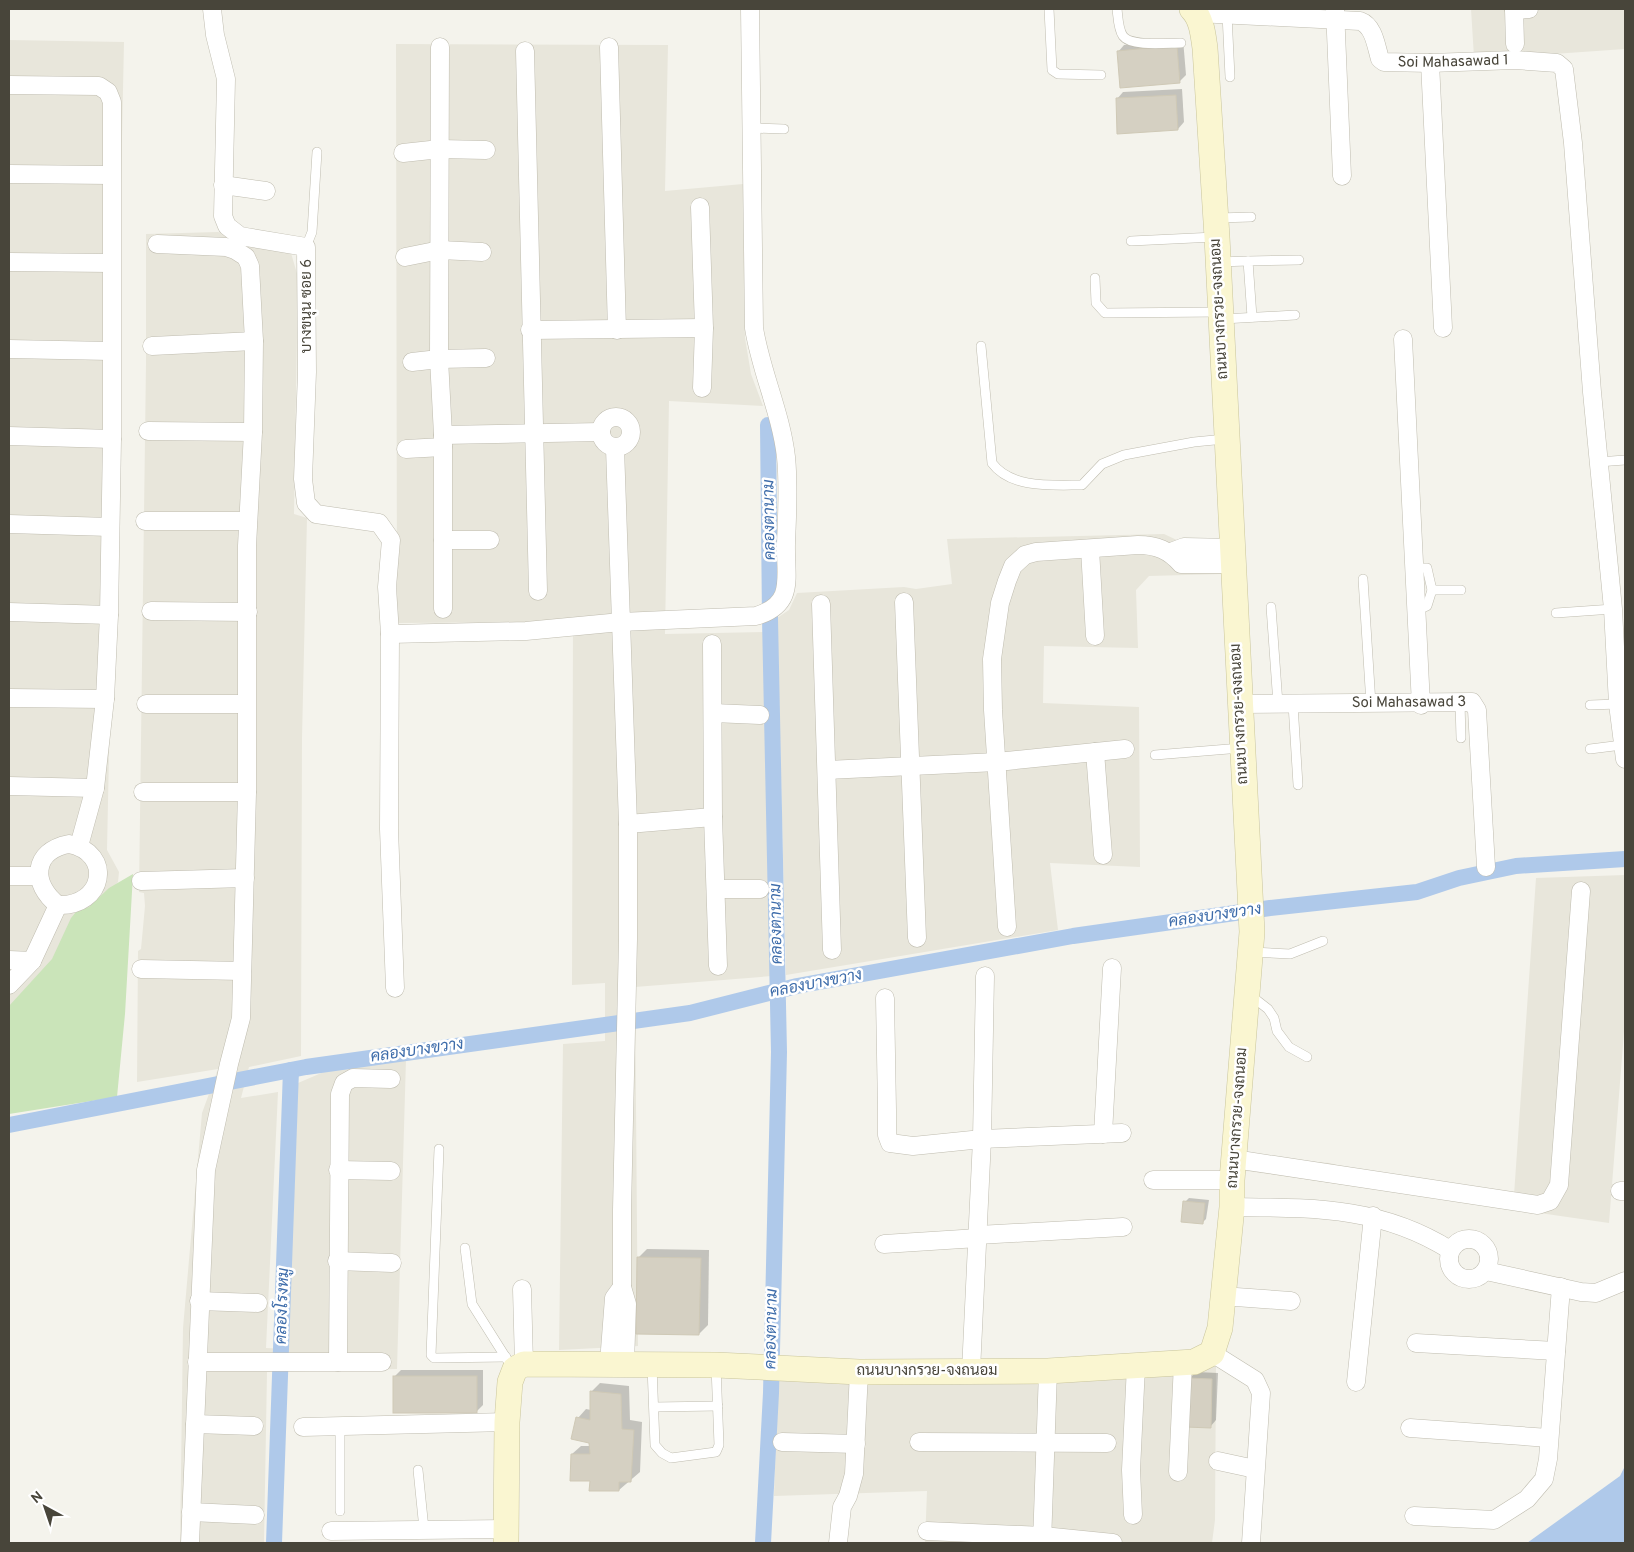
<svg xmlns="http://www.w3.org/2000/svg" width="1634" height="1552" font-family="Overpass,Sarabun,sans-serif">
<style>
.residential{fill:#e8e6db}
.green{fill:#cae4b9}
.water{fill:#afc9ea}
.shadow{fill:#0003}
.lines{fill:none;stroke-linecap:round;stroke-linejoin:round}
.canal{stroke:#afc9ea;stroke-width:16}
.building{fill:#d5d0c2;stroke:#cfc9b6}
.lane-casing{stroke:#bfbcaf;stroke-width:10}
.street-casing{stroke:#bfbcaf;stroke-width:19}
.secondary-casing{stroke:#c9c59c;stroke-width:26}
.lane{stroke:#fff;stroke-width:9}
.street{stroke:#fff;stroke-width:18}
.secondary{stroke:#faf6d1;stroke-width:25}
.labels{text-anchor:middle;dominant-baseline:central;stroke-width:5;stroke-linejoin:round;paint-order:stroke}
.street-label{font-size:15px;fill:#48453a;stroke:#fff}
.water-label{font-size:16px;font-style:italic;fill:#3d6caa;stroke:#fff}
</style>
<rect width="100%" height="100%" fill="#f4f3ec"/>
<g class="residential">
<polygon points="1471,9 1625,9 1625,49 1539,55 1474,57"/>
<polygon points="9,40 124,42 107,850 119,872 118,882 81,926 9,1026"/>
<polygon points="396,44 668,45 665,191 743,184 745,338 751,374 763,406 669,401 665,634 768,632 772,976 635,987 638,1346 559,1350 563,1044 605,1041 605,983 572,985 573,622 397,623"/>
<polygon points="218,232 291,253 298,277 294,514 307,518 302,738 301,1056 249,1067 241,1098 278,1092 266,1348 288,1349 298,1083 333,1068 406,1059 397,1369 267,1372 264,1543 180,1543 183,1328 202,1113 218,1069 137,1082 138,951 141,949 145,906 144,893 139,892 146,363 146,234"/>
<polygon points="1164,534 1179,541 1215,539 1222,574 1149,576 1136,590 1138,648 1044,646 1043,703 1139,707 1140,867 1050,863 1058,930 786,975 777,618 789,610 797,593 904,587 916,589 952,584 947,539"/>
<polygon points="1625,875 1625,1019 1609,1223 1240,1170 1242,1156 1330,1163 1359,1172 1514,1195 1536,878"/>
<polygon points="1216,1366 1215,1520 1212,1543 925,1543 927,1491 774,1496 778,1381"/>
</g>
<polygon class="green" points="133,874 125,1014 117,1097 9,1114 9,1006 52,959 71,918 76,912 89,907 109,888"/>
<polygon class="water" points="1625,1466 1625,1543 1527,1543 1620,1476"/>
<g class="shadow">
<polygon points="1183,39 1186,75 1180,81 1118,52 1124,45"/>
<polygon points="1182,89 1184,122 1178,129 1117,99 1123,92"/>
<polygon points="1189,1198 1209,1200 1206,1219 1202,1223 1185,1202"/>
<polygon points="647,1249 709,1250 708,1325 699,1334 638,1258"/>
<polygon points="401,1370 483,1370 483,1405 476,1412 395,1376"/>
<polygon points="1196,1372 1218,1373 1216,1420 1210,1427 1189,1379"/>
<polygon points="600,1383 629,1386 630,1420 642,1422 640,1472 619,1490 592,1480 572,1454 581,1446 590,1446 578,1418 586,1409 591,1410 591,1392"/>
</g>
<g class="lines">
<g class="canal">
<polyline points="9,1125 306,1067 690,1013 797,986 1073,936 1270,908 1417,892 1459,878 1516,866 1625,859"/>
<polyline points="274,1543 291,1070"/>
<polyline points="763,1543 771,1393 779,1052 770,619 768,425"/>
</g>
</g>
<g class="building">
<polygon points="1177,45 1180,83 1120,88 1117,51"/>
<polygon points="1176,95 1178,130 1117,134 1116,98"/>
<polygon points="1183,1201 1205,1203 1203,1224 1181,1222"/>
<polygon points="637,1257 701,1258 699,1335 636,1334"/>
<rect x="393" y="1376" width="84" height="37"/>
<polygon points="1188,1378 1212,1379 1211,1428 1186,1427"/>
<polygon points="590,1391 621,1394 622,1429 634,1430 631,1482 619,1482 619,1491 589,1491 590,1481 570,1481 571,1454 590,1454 589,1443 571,1439 576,1417 590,1420"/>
</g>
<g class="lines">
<defs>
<g id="lane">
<polyline points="1049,9 1052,70 1058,74 1101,75"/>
<path d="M1117,9C1118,16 1118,29 1123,36C1131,47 1167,43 1181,43"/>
<polyline points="1227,14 1230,77"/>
<polyline points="752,128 784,129"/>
<polyline points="1218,218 1251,217"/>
<polyline points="1131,241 1215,237"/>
<polyline points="306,247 312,232 317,152"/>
<polyline points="1219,262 1248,261"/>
<polyline points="1095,278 1096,303 1105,313 1220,312"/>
<polyline points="1252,317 1248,261 1299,260"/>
<polyline points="1223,319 1295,315"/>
<path d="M981,346L992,463C1011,489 1053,485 1082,485L1102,464L1124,455L1194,442L1225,439"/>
<polyline points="1598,462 1625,460"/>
<polyline points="1414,568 1427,568 1432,590 1427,606 1416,610"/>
<polyline points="1363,579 1371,704"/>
<polyline points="1432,590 1461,590"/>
<polyline points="1271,607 1278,704"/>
<polyline points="1556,613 1613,609"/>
<polyline points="1460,703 1461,738"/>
<polyline points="1293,704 1298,785"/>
<polyline points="1590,705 1618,704"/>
<polyline points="1590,749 1622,745"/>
<polyline points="1155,755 1241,748"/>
<polyline points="1253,952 1290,954 1323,941"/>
<polyline points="1250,995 1268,1009 1274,1018 1277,1031 1289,1047 1307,1057"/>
<polyline points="439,1149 431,1355 434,1358 506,1357"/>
<polyline points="465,1248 472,1304 508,1361"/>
<polyline points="652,1366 655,1445 662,1453 671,1458 716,1452 719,1445 716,1366"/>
<polyline points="654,1407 718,1406"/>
<polyline points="340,1426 340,1511"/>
<polyline points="418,1470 424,1529"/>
</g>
<g id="street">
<polyline points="212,9 215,35 226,79 223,216 227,226 240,236 306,247 307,372 303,479 306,503 316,514 379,523 391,540 387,587 390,634 389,829 395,988"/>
<polyline points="1335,9 1342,176"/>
<polyline points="1514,9 1515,44"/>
<polyline points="1514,10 1529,9"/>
<path id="s1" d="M1197,13L1360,21C1374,26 1376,46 1380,59L1384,62L1430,63L1515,60L1557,63L1564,69L1573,143L1592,392L1613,609L1618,704L1625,759"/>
<polyline points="440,47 439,359 443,435 443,609"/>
<polyline points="609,47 617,330"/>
<polyline points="525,51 538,591"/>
<polyline points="1430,63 1443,328"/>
<polyline points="9,85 99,86 108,92 112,102 112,439 109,615 105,699 95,788 79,846"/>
<polyline points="403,153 440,149 486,150"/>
<polyline points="9,174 111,175"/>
<polyline points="223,185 266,191"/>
<polyline points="700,207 704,328 702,388"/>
<polyline points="157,244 226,247 235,250 246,257 250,266 254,341 253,432 247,546 247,792 241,1018 229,1064 206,1170 190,1543"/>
<polyline points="405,257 440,250 482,252"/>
<polyline points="9,262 111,263"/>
<polyline points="530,330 704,328"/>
<polyline points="1403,339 1421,705"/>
<polyline points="152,346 254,341"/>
<polyline points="9,349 110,351"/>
<polyline points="412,362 439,359 486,358"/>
<circle cx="616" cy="432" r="15"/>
<polyline points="148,431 253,432"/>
<polyline points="443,435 601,432"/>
<polyline points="9,436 112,439"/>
<polyline points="615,448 628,824 628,939 622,1210 622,1287 627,1304 625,1363"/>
<polyline points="406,449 443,447"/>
<polyline points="145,521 248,521"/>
<polyline points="9,524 110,527"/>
<polyline points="443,540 490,540"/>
<polyline points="1090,549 1095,636"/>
<polyline points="1171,552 1184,547 1232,548"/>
<polyline points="904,602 917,938"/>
<polyline points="821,604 832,950"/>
<polyline points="151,611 248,612"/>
<polyline points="9,612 109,615"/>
<path d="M390,634L526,631L621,622L756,616C796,604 785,577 786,544C787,516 789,486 786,457C781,413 761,372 754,328L750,9"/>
<polyline points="712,644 713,817 718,966"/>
<polyline points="9,698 105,699"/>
<polyline points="146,704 246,704"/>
<path id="s2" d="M1239,704L1472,702L1477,710L1486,867"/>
<polyline points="713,713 760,715"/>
<polyline points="1095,752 1103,855"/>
<polyline points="827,770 997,762 1125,749"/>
<polyline points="9,786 95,788"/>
<polyline points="143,792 247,792"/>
<polyline points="628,824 713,817"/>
<path d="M69,844C114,853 104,907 58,905C31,884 32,851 69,844Z"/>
<polyline points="9,876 38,876"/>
<polyline points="141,881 245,878"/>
<polyline points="716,889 760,889"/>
<path d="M1007,927L993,710L992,659L1000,603L1007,581L1013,566L1025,555L1036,552L1138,545C1156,545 1169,550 1181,564H1232"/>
<polyline points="9,960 32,961"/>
<polyline points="141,969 242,971"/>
<polyline points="9,985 32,961 58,905"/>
<polyline points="885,998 887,1110 887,1135 890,1143 913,1146 982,1139 1122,1133"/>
<polyline points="1103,1134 1112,968"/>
<polyline points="1234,1159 1538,1205 1550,1201 1559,1185 1581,891"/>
<polyline points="338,1170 391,1171"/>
<polyline points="1153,1180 1232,1180"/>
<polyline points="1620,1191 1625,1191"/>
<path d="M1232,1207C1312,1208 1380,1206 1450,1250"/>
<polyline points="978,1235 1123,1227"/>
<circle cx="1469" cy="1259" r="20"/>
<polyline points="884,1244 978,1238"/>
<polyline points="337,1261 392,1263"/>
<polyline points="1486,1271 1581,1292 1596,1293 1625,1281"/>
<polyline points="522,1289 524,1364"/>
<polyline points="1222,1296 1291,1301"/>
<polyline points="199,1301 258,1303"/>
<polyline points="1416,1343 1556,1351"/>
<polyline points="1212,1353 1255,1380 1261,1393 1251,1543"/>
<polyline points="197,1362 382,1362"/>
<polyline points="338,1362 340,1094 344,1083 353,1078 391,1079"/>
<polyline points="609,1363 614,1298 622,1287"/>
<polyline points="971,1371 982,1139 985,976"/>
<polyline points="1356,1382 1373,1216"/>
<polyline points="195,1424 254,1426"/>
<polyline points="303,1427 507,1422"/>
<polyline points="1410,1428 1549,1438"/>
<polyline points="782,1442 856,1444"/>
<polyline points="919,1442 1107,1443"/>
<polyline points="1218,1461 1255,1469"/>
<polyline points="1178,1472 1183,1363"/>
<polyline points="191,1512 255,1515"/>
<polyline points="1133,1515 1131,1470 1136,1366"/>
<polyline points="1414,1516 1494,1520 1527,1499 1544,1479 1548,1459 1561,1287"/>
<polyline points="331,1531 506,1529"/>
<polyline points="927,1531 1043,1536 1113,1543"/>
<polyline points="838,1543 842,1507 848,1496 854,1474 859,1372"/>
<polyline points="1042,1543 1048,1371"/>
</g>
<path id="secondary" d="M506,1543L507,1422L510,1382L515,1369L524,1364L716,1365L859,1372L1048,1371L1194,1362L1212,1353L1220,1328L1232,1207V1180L1252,932L1217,237L1205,48C1203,35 1202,19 1192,9"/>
</defs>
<use href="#lane" class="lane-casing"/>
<use href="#street" class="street-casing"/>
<use href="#secondary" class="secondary-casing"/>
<use href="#lane" class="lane"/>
<use href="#street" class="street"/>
<use href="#secondary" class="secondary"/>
</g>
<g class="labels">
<g class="street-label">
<text stroke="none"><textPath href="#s1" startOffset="282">Soi Mahasawad 1</textPath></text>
<text transform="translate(307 306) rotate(-90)">บางขนุน ซอย 6</text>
<text transform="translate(1220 309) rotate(-93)">ถนนบางกรวย-จงถนอม</text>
<text stroke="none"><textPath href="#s2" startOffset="170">Soi Mahasawad 3</textPath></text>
<text transform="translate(1240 714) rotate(-93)">ถนนบางกรวย-จงถนอม</text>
<text transform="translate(1238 1118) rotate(-86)">ถนนบางกรวย-จงถนอม</text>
<text x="927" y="1371">ถนนบางกรวย-จงถนอม</text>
</g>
<g class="water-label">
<text transform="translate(770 520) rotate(-91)">คลองตานาม</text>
<text transform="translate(1215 916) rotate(-8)">คลองบางขวาง</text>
<text transform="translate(777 924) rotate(-91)">คลองตานาม</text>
<text transform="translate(816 984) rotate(-11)">คลองบางขวาง</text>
<text transform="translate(417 1051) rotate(-8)">คลองบางขวาง</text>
<text transform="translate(283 1306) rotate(-88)">คลองโรงหมู</text>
<text transform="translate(772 1329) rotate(-89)">คลองตานาม</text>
</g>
</g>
<rect width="1634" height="1552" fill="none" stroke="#48453a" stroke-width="20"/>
<g transform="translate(45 1507) rotate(320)" stroke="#ffffff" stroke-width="4" paint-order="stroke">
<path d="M0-4L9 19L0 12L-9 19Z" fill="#48453a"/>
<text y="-8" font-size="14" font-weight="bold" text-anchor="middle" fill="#48453a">N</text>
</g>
</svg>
